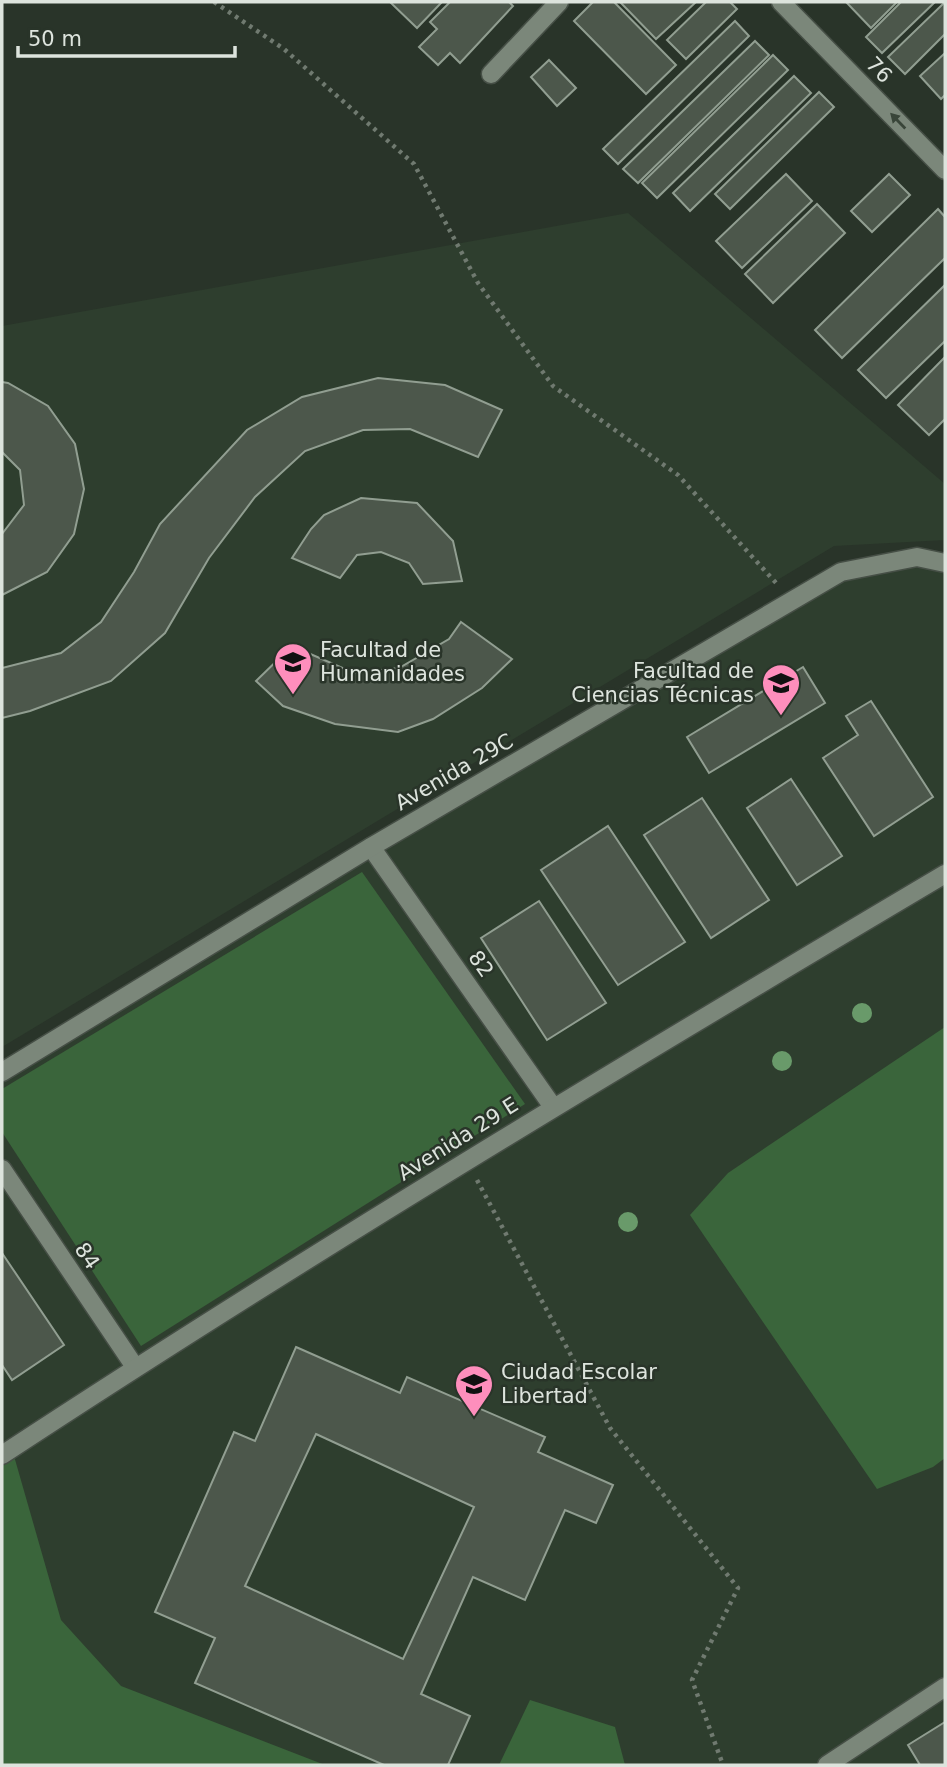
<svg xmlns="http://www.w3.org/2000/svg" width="947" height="1767" font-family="'DejaVu Sans',sans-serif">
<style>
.built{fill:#2e3e2e}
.green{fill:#3a653b}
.building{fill:#4c574b;stroke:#919e91;stroke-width:2;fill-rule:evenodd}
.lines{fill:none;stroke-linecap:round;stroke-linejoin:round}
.minor-casing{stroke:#464f46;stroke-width:21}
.tertiary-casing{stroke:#464f46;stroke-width:21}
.path{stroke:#707a70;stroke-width:4.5;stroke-dasharray:3.5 5;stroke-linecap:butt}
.minor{stroke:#7b877a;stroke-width:18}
.tertiary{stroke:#7b877a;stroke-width:18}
.tree{fill:#699a6a}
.oneway{fill:#394539}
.labels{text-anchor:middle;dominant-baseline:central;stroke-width:5;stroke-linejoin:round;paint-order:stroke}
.street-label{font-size:21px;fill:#dde4dd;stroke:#293429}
.poi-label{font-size:21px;fill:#dde4dd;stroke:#293429;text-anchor:start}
</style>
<rect width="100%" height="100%" fill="#293429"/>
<g class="built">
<polygon points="628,213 945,484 945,540 834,546 2,1047 2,326"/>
<polygon points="945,563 945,1765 2,1765 2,1072 841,572"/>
</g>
<g class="green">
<polygon points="362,872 525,1104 141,1346 2,1132 2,1089"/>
<polygon points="945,1027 945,1458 933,1467 877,1489 690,1215 728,1173"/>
<polygon points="12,1449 61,1620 121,1686 325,1765 2,1765 2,1455"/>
<polygon points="530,1700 615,1727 625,1765 499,1765"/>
</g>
<g class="building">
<polygon points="390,2 442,2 417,28"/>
<polygon points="450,2 509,2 513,6 460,63 450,53 438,65 419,47 437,29 430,22"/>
<polygon points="593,2 614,2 676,65 646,94 574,21"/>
<polygon points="620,2 696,2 656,39"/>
<polygon points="706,2 730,2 737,9 686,59 667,40"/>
<polygon points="846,2 897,2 871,28"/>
<polygon points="901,2 935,2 882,53 866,37"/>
<polygon points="945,2 945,34 905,74 888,57"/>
<polygon points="735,21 749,36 618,164 603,149"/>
<polygon points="755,41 769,55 638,183 623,169"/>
<polygon points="945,53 945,95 941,99 920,76"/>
<polygon points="773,55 788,70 657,198 642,183"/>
<polygon points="549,60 576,88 557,106 531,77"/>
<polygon points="794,76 811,93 690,211 673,193"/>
<polygon points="819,92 834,107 730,209 715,194"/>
<polygon points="786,174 812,201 742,268 716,241"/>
<polygon points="889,174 910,195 872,232 851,211"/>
<polygon points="817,204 845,233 773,303 745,274"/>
<polygon points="938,209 945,217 945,258 842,358 815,330"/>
<polygon points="945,285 945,341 886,398 858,370"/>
<polygon points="945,357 945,419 929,435 898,405"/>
<polygon points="378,378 445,385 502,410 478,457 410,429 363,430 305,451 255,497 209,558 165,633 111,681 30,711 2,718 2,668 61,653 101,622 134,572 160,524 247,430 302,397"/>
<polygon points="2,382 8,383 48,406 75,444 84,489 74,534 47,572 2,595 2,534 24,505 20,470 2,452"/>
<polygon points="361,498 417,503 453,541 462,581 423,584 409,563 381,552 357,555 340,578 292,558 311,529 324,515"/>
<polygon points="461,622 512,659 482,688 433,719 398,732 335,724 283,706 256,681 292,646 354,673 399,668 449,639"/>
<polygon points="803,667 825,703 709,773 687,737"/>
<polygon points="871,701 933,797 874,836 823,758 858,735 846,716"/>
<polygon points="791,779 842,856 797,885 747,808"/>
<polygon points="702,798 769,900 711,938 644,835"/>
<polygon points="608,826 685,942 618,985 541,870"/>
<polygon points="539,901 606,1003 547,1040 481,938"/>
<polygon points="2,1253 64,1345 12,1380 2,1365"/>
<path d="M296,1347L400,1393L407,1377L545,1437L538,1452L613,1485L596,1523L565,1510L525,1600L473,1577L421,1694L470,1716L448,1765H384L195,1683L215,1638L155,1612L234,1432L255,1441ZM316,1434L474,1507L403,1659L245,1586Z"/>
<polygon points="945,1722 945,1765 920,1765 908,1745"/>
</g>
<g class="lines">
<defs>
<g id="minor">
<polyline points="491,74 559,2"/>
<polyline points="371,847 553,1107"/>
<polyline points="2,1072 371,847 841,572 917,557 945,563"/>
<polyline points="2,1169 135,1367"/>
<path d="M2,1455C311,1252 628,1062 945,874"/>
<polyline points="827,1765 945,1687"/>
</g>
<polyline id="tertiary" points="781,2 945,170"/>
</defs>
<use href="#minor" class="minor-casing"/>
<use href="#tertiary" class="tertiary-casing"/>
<g class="path">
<polyline points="214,2 284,49 414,164 478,283 553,386 678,475 777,584"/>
<polyline points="477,1180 610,1428 738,1588 692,1680 723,1765"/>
</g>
<use href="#minor" class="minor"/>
<use href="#tertiary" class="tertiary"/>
</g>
<g class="tree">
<circle cx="862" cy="1013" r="10"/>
<circle cx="782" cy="1061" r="10"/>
<circle cx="628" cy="1222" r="10"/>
</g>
<defs><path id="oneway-solid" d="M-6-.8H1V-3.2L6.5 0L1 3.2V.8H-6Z" transform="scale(1.75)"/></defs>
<use class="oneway" href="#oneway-solid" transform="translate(898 121) rotate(-134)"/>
<defs>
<symbol id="university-pin" viewBox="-11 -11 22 30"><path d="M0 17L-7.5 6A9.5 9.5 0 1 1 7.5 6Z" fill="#fe8ebc" stroke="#293429"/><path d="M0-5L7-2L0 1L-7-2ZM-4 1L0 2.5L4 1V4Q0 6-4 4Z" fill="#111"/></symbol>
<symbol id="school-pin" viewBox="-11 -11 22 30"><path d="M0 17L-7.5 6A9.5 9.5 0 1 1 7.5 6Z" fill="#fe8ebc" stroke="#293429"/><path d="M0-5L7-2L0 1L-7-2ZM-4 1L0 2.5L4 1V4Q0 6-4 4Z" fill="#111"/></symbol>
</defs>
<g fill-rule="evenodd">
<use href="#university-pin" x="271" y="640" width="44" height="60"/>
<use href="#university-pin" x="759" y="661" width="44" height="60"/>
<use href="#school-pin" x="452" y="1362" width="44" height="60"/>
</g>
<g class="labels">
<g class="street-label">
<text transform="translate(879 70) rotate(46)">76</text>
<text transform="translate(454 772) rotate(-30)">Avenida 29C</text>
<text transform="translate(481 964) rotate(55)">82</text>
<text transform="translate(458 1139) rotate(-32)">Avenida 29 E</text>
<text transform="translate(87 1256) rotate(56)">84</text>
</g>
<g class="poi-label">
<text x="320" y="650">Facultad de<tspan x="320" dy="24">Humanidades</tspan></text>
<text x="754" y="671" text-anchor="end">Facultad de<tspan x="754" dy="24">Ciencias Técnicas</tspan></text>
<text x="501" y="1372">Ciudad Escolar<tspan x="501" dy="24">Libertad</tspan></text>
</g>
</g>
<rect width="947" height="1767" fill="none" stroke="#dde4dd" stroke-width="7"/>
<path d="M18 46v10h217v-10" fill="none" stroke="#dde4dd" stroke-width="3.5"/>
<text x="28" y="46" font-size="21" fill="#dde4dd" stroke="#293429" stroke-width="5" paint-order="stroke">50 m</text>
</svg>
